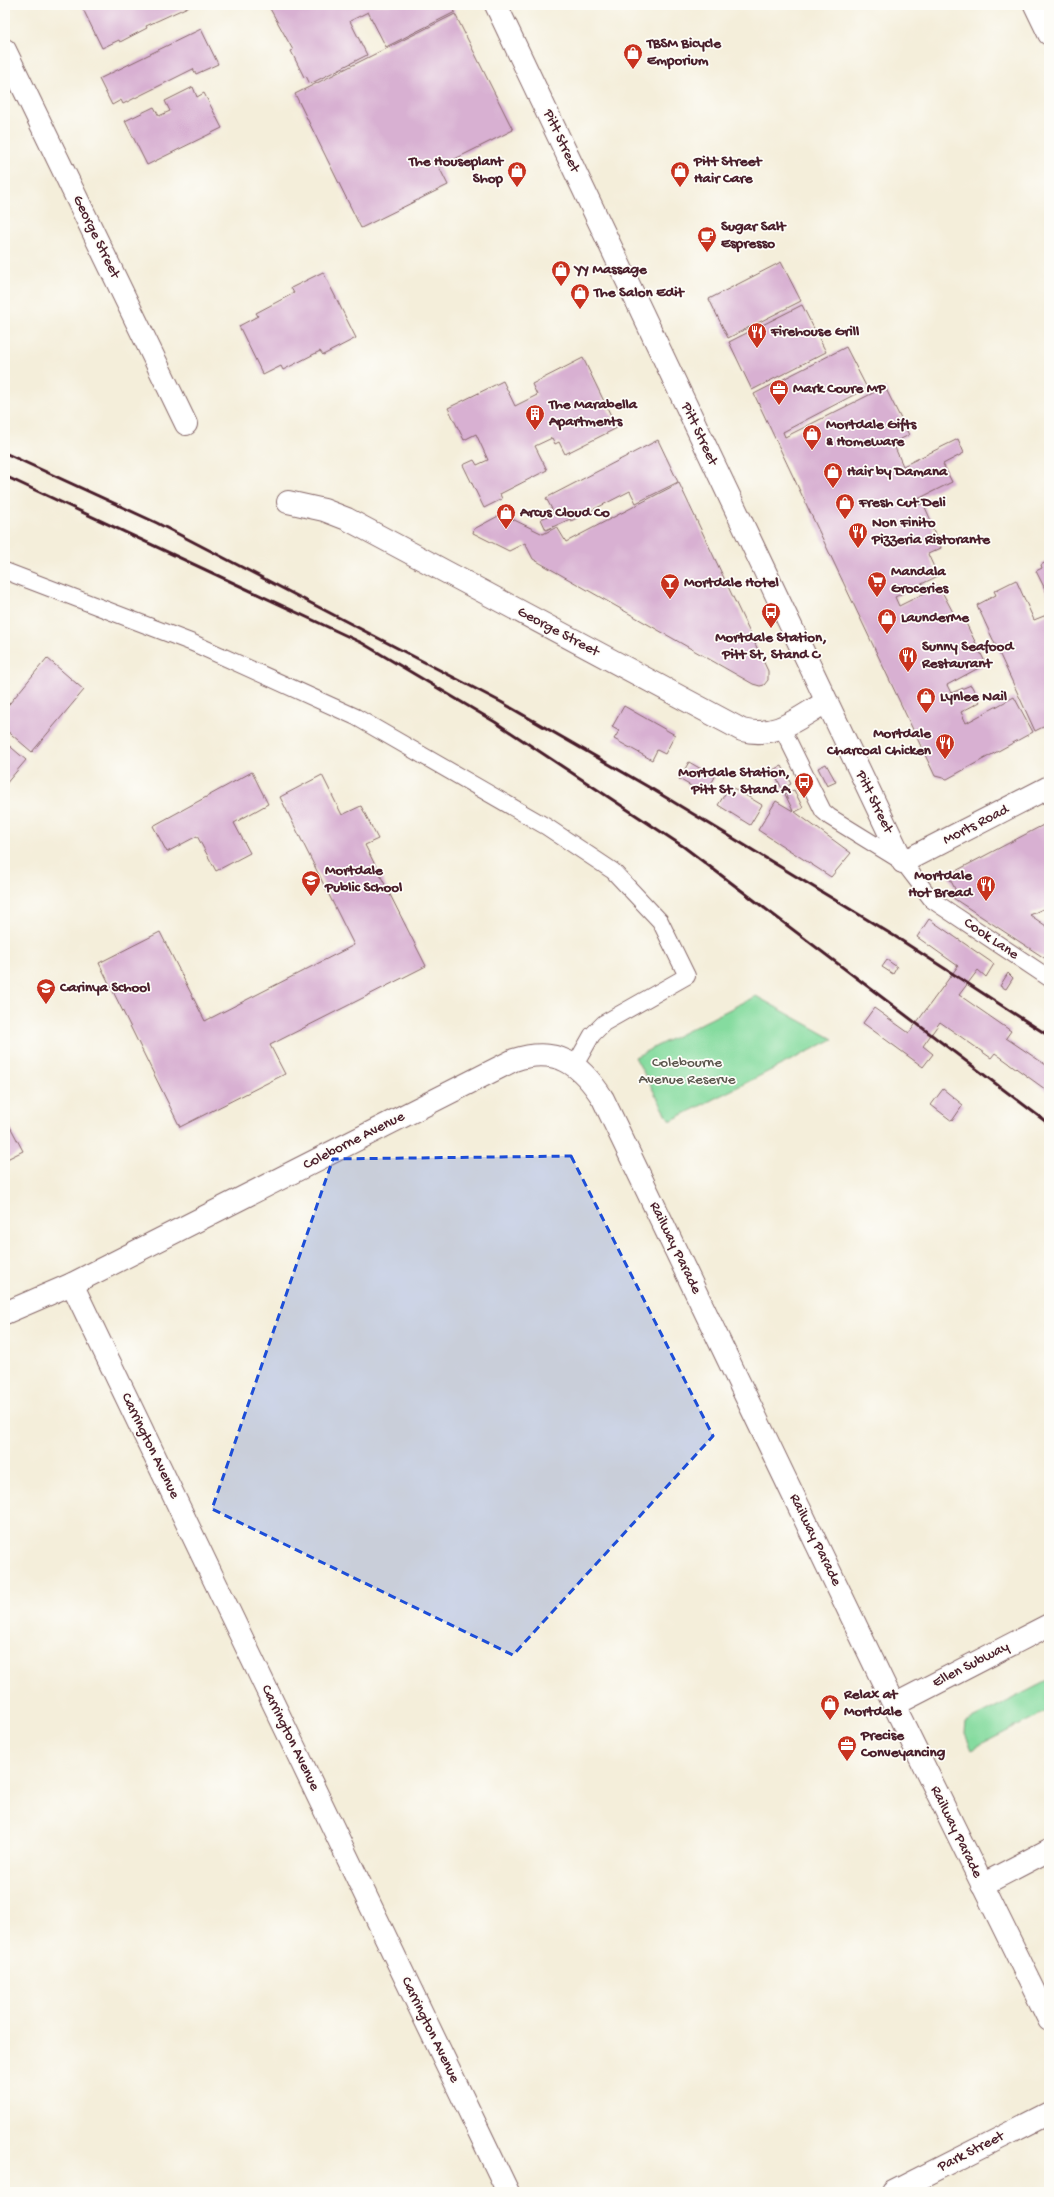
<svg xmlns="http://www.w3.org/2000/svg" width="1054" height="2197" font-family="'Gochi Hand',sans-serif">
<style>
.green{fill:#85db9f;stroke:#687d65}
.building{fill:#d8b0d2}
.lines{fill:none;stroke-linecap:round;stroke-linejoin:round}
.service-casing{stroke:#866768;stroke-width:18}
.minor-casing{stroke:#866768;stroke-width:24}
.tertiary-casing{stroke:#866768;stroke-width:24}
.service{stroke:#fff;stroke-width:16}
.minor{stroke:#fff;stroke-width:22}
.tertiary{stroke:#fff;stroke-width:22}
.rail{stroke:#4a1f2b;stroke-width:3}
.marked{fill:#1d4ed8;fill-opacity:0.2;stroke:#1d4ed8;stroke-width:3;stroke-dasharray:8 5;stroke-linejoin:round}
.labels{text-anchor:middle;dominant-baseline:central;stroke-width:3.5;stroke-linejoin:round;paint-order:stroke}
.poi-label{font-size:15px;font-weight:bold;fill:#4a1f2b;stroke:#fdfcf7;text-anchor:start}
.street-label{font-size:15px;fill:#4a1f2b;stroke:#fdfcf7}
.park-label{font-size:15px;fill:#5c574e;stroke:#fdfcf7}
</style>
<rect width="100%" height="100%" fill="#fdfcf7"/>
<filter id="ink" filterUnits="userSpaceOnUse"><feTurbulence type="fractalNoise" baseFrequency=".025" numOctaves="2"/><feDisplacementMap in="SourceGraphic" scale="8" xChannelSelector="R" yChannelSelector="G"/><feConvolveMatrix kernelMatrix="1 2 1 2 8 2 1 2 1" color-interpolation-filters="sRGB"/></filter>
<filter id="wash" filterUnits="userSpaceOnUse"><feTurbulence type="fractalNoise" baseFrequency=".012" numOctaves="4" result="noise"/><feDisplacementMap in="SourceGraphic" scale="16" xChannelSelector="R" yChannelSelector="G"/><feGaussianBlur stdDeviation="0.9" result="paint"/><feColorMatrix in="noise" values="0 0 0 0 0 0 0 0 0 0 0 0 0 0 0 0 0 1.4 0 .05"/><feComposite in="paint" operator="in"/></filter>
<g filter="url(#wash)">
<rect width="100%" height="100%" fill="#f4eeda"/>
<g class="green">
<polygon points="756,996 833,1039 670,1121 635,1057"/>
<polygon points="1049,1680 1049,1710 972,1749 965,1733 966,1722"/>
</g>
<g id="blocks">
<g class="building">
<polygon points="90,5 192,5 146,26 147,28 120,42 119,40 102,48 83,9"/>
<polygon points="268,5 452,5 455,12 386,47 368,12 350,21 367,55 310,84 306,76 304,77 291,51 293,50"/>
<polygon points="455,14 513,130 439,167 448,185 361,228 295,94"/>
<polygon points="201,29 218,64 196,74 193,69 123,104 121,100 112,105 99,79"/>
<polygon points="193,87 197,97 204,93 222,128 147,165 125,121 154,107 159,116 170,111 165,101"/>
<polygon points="781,262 801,301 728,338 709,299"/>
<polygon points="323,272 356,338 323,355 320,351 283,370 281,366 263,375 239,326 258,316 256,313 294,293 291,288"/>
<polygon points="802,305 826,352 752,390 729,342"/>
<polygon points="846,347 867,388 783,432 785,437 885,387 909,435 893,443 903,466 958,439 964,453 943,464 952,482 916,500 919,505 923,503 934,527 932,528 941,548 928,554 938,576 895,597 899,606 939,586 956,618 962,615 986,664 947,685 951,693 971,685 980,702 961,712 966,723 1014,697 1033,732 947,779 935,776 754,394"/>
<polygon points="583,358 617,428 565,454 559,442 555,444 552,438 535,446 547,470 500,494 502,499 484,508 463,465 474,460 477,465 488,460 476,434 464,440 448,408 503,381 515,406 537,395 532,384"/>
<polygon points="658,440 678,482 636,503 630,491 571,521 570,519 546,530 541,519 554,513 546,498"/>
<polygon points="679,483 768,671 768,680 764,685 760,686 753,684 533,559 525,543 509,551 473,533 474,529 502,514 543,534 557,527 566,542"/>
<polygon points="1049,560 1049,597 1036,571 1042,568 1041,565"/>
<polygon points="1016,580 1034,620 1049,614 1049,724 1035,731 977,605 996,595 994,591"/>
<polygon points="47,658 84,690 32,752 5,729 5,709"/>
<polygon points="624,706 675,735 665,754 657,750 652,760 614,739 619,731 612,727"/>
<polygon points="5,742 26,760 5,785"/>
<polygon points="689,762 715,777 705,794 679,779"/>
<polygon points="826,764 836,782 827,786 818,768"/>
<polygon points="782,766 791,784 782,789 773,770"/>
<polygon points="252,772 268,804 234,823 250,853 216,871 197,836 167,852 153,826"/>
<polygon points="322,775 342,815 361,806 378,839 365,845 426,966 270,1045 285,1074 180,1127 99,963 160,932 205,1021 354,945 280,797"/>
<polygon points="730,786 762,805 750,825 718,805"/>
<polygon points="794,790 803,808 795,812 851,853 831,877 758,830 776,801 793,811 785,794"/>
<polygon points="1049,822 1049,915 1045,908 1030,915 1049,928 1049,961 953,898 955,889 948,875"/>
<polygon points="929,919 994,964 986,977 978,970 959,995 1011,1031 1006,1038 1049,1067 1049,1092 995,1053 991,1058 940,1022 923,1046 933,1054 923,1067 863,1023 874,1008 909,1033 958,966 917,937"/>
<polygon points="887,960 897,967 893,974 882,967"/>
<polygon points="1008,973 1013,978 1006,989 1000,986"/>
<polygon points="943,1089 963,1105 952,1121 931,1105"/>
<polygon points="5,1117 23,1151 5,1160"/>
</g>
</g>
</g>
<g filter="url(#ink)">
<use href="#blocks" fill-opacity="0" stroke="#866768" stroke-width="1"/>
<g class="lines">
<defs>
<g id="service">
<polyline points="5,571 193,643 356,717 547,827 613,871 660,921 687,976 604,1023 592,1035 575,1065"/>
<polyline points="782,728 823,811 830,817 903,862 932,900 1049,978"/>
</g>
<g id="minor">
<polyline points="496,5 903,862"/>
<polyline points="1035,5 1049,34"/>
<polyline points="5,50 186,424"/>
<path d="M288,502L324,510L347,519L742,730C776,739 798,718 826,702"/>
<polyline points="72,1284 508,2192"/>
<path d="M5,1313L72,1284L514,1060C557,1046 581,1064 603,1099L894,1705"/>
<polyline points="982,1885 1049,1850"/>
<polyline points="893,2192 1049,2113"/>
</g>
<g id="tertiary">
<polyline points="903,862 1049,787"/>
<polyline points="1049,1625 894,1705 1049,2020"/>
</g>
</defs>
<use href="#service" class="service-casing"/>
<use href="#minor" class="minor-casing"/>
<use href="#tertiary" class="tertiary-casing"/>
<use href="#service" class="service"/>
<use href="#minor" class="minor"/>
<use href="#tertiary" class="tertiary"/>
<g class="rail">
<polyline points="5,453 157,523 501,702 652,789 896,937 1049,1036"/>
<polyline points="5,476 362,643 495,722 684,847 1049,1124"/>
</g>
</g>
</g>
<path class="marked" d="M571,1156L713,1436L513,1655L212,1509L333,1159Z"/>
<defs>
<symbol id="shop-pin" viewBox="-11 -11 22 30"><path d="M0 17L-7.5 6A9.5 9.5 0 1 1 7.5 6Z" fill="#c8321e" stroke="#fdfcf7"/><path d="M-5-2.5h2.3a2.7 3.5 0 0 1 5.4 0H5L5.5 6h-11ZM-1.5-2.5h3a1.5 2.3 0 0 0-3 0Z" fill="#fff"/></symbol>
<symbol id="cafe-pin" viewBox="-11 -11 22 30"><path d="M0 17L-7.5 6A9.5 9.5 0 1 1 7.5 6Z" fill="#c8321e" stroke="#fdfcf7"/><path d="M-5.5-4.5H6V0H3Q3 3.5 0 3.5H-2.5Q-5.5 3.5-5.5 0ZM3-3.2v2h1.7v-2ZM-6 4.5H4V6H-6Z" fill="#fff"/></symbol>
<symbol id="restaurant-pin" viewBox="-11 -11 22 30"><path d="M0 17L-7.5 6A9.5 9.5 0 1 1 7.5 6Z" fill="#c8321e" stroke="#fdfcf7"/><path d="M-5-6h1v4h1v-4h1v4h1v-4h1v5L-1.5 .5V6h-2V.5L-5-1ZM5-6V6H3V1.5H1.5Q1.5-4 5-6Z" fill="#fff"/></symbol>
<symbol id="office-pin" viewBox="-11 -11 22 30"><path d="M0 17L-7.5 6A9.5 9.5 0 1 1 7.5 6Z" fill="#c8321e" stroke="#fdfcf7"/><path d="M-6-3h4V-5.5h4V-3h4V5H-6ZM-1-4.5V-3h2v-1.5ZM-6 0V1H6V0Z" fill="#fff"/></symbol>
<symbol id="building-pin" viewBox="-11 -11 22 30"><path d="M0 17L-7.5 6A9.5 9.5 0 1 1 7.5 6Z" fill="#c8321e" stroke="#fdfcf7"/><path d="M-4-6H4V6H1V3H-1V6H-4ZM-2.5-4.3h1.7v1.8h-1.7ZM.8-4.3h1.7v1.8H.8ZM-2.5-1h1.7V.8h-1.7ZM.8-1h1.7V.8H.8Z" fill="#fff"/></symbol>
<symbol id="supermarket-pin" viewBox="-11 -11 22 30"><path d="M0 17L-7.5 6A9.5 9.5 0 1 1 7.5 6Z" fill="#c8321e" stroke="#fdfcf7"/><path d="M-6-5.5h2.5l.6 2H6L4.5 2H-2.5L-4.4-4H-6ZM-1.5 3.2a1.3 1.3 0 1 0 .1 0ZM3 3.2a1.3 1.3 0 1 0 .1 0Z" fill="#fff"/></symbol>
<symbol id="bar-pin" viewBox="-11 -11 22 30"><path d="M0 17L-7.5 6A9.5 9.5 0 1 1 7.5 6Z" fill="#c8321e" stroke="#fdfcf7"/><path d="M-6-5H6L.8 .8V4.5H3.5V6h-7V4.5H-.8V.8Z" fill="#fff"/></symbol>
<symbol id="bus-pin" viewBox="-11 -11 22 30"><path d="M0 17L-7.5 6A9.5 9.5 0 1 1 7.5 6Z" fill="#c8321e" stroke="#fdfcf7"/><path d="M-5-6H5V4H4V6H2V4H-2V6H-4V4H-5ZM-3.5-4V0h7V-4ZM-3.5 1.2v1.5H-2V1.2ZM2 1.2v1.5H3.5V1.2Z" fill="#fff"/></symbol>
<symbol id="school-pin" viewBox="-11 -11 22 30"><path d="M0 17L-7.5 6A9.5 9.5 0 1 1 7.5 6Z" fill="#c8321e" stroke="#fdfcf7"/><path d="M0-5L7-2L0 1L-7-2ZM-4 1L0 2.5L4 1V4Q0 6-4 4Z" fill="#fff"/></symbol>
</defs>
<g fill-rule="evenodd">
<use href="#shop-pin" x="622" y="42" width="22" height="30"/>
<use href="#shop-pin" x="506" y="160" width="22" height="30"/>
<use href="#shop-pin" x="669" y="160" width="22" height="30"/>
<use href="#cafe-pin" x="696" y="225" width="22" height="30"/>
<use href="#shop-pin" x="550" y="259" width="22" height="30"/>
<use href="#shop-pin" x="569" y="282" width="22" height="30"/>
<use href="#restaurant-pin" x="746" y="321" width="22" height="30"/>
<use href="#office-pin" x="768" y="378" width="22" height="30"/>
<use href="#building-pin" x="524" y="403" width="22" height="30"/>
<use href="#shop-pin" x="801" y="423" width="22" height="30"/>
<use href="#shop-pin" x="822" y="461" width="22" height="30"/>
<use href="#shop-pin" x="834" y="492" width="22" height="30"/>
<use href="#shop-pin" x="495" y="502" width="22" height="30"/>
<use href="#restaurant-pin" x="847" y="521" width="22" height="30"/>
<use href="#supermarket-pin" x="866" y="570" width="22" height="30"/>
<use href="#bar-pin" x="659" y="572" width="22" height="30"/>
<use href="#bus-pin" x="760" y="601" width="22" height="30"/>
<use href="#shop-pin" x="876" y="607" width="22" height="30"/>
<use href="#restaurant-pin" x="897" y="645" width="22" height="30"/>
<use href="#shop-pin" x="915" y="686" width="22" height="30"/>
<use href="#restaurant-pin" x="934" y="732" width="22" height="30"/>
<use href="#bus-pin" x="793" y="771" width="22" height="30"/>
<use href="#school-pin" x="300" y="869" width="22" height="30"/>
<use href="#restaurant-pin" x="975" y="874" width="22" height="30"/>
<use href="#school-pin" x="35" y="977" width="22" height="30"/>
<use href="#shop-pin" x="819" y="1693" width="22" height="30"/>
<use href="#office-pin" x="836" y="1734" width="22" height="30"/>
</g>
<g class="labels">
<g class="poi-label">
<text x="647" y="44">TBSM Bicycle<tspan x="647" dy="17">Emporium</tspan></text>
<text x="503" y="162" text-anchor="end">The Houseplant<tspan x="503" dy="17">Shop</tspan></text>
<text x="694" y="162">Pitt Street<tspan x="694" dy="17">Hair Care</tspan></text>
<text x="721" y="227">Sugar Salt<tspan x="721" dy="17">Espresso</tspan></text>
<text x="575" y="270">YY Massage</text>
<text x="594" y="293">The Salon Edit</text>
<text x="771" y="332">Firehouse Grill</text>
<text x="793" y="389">Mark Coure MP</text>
<text x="549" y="405">The Marabella<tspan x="549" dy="17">Apartments</tspan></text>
<text x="826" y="425">Mortdale Gifts<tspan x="826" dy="17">&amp; Homeware</tspan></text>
<text x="847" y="472">Hair by Damana</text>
<text x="859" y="503">Fresh Cut Deli</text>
<text x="520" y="513">Arcus Cloud Co</text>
<text x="872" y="523">Non Finito<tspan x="872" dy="17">Pizzeria Ristorante</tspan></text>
<text x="891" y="572">Mandala<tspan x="891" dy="17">Groceries</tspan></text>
<text x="684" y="583">Mortdale Hotel</text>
<text x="901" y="618">LaunderMe</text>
<text x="771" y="638" text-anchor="middle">Mortdale Station,<tspan x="771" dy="17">Pitt St, Stand C</tspan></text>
<text x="922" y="647">Sunny Seafood<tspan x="922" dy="17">Restaurant</tspan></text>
<text x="940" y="697">Lynlee Nail</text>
<text x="931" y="734" text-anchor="end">Mortdale<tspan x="931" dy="17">Charcoal Chicken</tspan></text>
<text x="790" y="773" text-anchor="end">Mortdale Station,<tspan x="790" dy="17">Pitt St, Stand A</tspan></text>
<text x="325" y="871">Mortdale<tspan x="325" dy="17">Public School</tspan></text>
<text x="972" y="876" text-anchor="end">Mortdale<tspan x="972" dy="17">Hot Bread</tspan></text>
<text x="60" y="988">Carinya School</text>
<text x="844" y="1695">Relax at<tspan x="844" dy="17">Mortdale</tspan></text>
<text x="861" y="1736">Precise<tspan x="861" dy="17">Conveyancing</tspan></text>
</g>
<g class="street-label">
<text transform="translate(561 141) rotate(65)">Pitt Street</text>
<text transform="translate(96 237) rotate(64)">George Street</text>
<text transform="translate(699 434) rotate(65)">Pitt Street</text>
<text transform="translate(558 632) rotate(28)">George Street</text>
<text transform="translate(874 802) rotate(64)">Pitt Street</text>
<text transform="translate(976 825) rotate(-27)">Morts Road</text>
<text transform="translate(991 939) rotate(34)">Cook Lane</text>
<text transform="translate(354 1141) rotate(-27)">Coleborne Avenue</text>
<text transform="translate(675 1248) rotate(64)">Railway Parade</text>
<text transform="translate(150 1446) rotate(64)">Carrington Avenue</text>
<text transform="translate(815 1540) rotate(64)">Railway Parade</text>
<text transform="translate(971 1665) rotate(-27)">Ellen Subway</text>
<text transform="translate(290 1738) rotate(64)">Carrington Avenue</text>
<text transform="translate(956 1832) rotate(64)">Railway Parade</text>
<text transform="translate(430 2030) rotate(64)">Carrington Avenue</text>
<text transform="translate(971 2152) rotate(-27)">Park Street</text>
</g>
<g class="park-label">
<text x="687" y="1063">Colebourne<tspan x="687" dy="17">Avenue Reserve</tspan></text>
</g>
</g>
<rect width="1054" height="2197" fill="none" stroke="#fdfcf7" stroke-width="20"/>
</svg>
